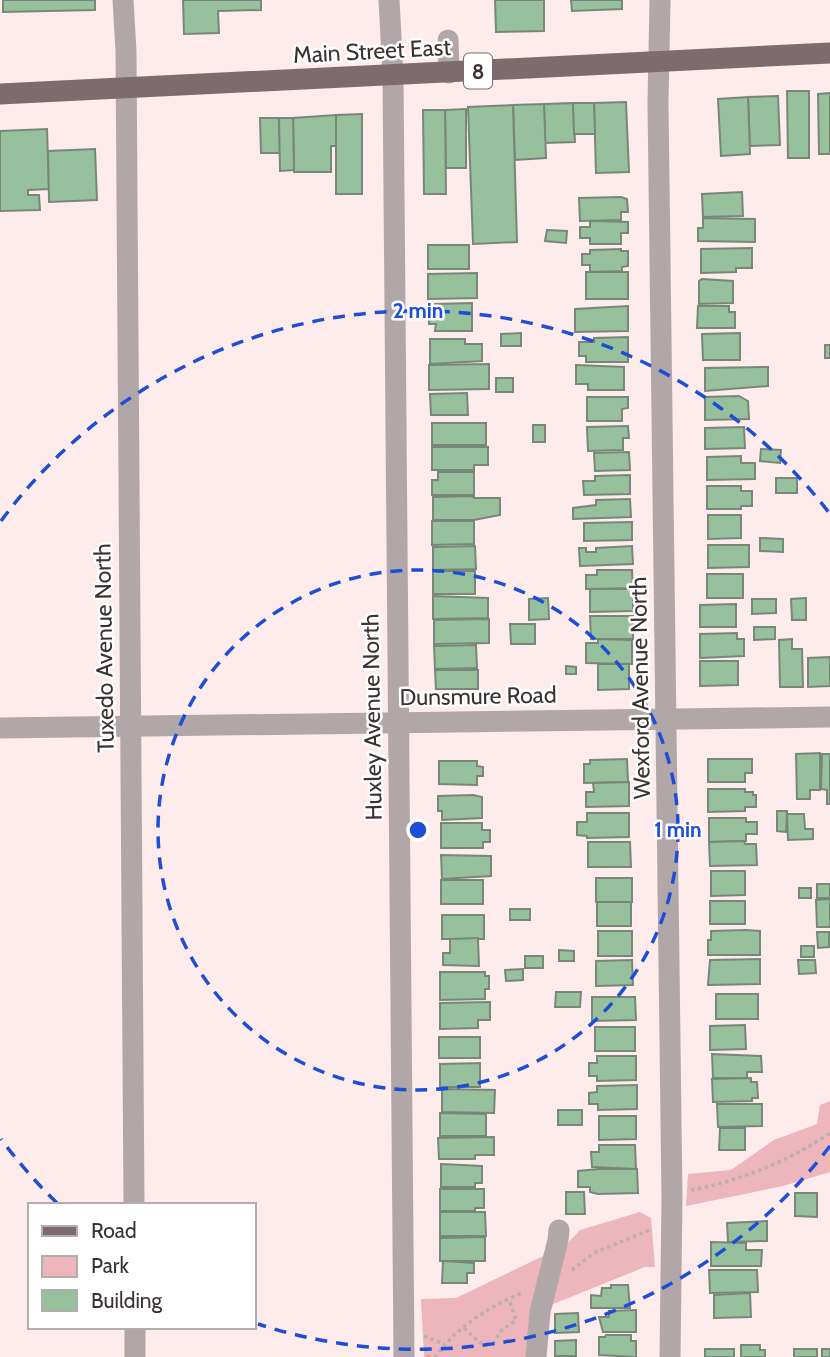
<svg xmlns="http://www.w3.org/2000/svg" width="830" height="1357" font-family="Cabin,sans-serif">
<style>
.green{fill:#ecb6bc}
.building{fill:#97c09d;stroke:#78877a;stroke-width:2}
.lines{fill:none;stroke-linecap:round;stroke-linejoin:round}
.path{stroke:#beaeaf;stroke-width:3.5;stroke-dasharray:3.5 3.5;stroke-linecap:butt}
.minor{stroke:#b2a7a8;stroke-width:21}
.major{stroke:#7d6b6d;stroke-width:21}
.ring{fill:none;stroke:#1d4ed8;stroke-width:3.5;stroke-dasharray:12 9}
.labels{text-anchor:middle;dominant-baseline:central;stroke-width:5;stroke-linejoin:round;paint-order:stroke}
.shield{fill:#fff;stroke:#756f70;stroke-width:2}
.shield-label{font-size:21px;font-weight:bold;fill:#3a3132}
.street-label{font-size:23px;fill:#3a3132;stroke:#fff}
.centre{fill:#1d4ed8;stroke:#fff;stroke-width:3.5}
.ring-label{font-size:21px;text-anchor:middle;font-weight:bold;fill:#1d4ed8;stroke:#fff;stroke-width:5;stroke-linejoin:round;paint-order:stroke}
</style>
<rect width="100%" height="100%" fill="#feebec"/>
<g class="green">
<polygon points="830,1101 830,1172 783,1186 686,1206 688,1174 731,1170 774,1140 817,1124 820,1105"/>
<polygon points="640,1212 651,1218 655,1267 645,1267 536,1311 529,1357 424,1357 421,1299 456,1298 566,1245 580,1230"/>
</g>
<g class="building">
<polygon points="3,0 95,0 95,10 3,12"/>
<polygon points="183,0 261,0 261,10 218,11 219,33 184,34"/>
<polygon points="495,0 544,0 544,31 496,32"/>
<polygon points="571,0 622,0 622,9 572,11"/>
<polygon points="787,91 809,91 809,158 788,158"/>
<polygon points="830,93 830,154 819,154 818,94"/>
<polygon points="778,96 780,145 750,146 748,97"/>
<polygon points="748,97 750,154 721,156 718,99"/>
<polygon points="626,102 629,172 596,173 594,103"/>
<polygon points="573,103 575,142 545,143 544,104"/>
<polygon points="573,103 594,103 595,134 574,134"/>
<polygon points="544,104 546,158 515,160 513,105"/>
<polygon points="513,105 517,242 473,244 468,107"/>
<polygon points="466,109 466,168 446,168 445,110"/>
<polygon points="423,110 445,110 446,194 424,194"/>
<polygon points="362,114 362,194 336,194 336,115"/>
<polygon points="336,115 336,146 331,146 331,172 294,172 293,118"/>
<polygon points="260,118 279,118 280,153 261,153"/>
<polygon points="279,118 293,118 294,170 280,171"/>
<polygon points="47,129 49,189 28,190 28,195 39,195 40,210 0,211 0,131"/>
<polygon points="95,149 97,200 49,202 48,151"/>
<polygon points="742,192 743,216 703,217 702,194"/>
<polygon points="621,197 627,199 628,212 621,212 621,220 580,221 579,198"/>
<polygon points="703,218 755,219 755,242 698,241 698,228 703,228"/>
<polygon points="590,221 628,222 628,233 621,233 621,244 590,244 590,238 580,238 580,227 590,227"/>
<polygon points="547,230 567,231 566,243 545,241"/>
<rect x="428" y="245" width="41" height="24"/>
<polygon points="752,248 752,268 736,268 736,272 701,273 701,249"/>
<polygon points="621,249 621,251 628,251 628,266 622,267 622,271 590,272 590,265 582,265 582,254 590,254 590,250"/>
<rect x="586" y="272" width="42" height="27"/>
<polygon points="477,273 477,298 428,299 428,274"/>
<polygon points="702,279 733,281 733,303 699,304 699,281"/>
<polygon points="472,303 472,331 435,331 436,324 429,324 429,312 435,312 435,304"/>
<polygon points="628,306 628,331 575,332 575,309"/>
<polygon points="698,306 729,306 729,312 735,312 735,328 697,328"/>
<polygon points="521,333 521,346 501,346 501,334"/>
<polygon points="740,333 740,360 703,360 702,334"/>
<polygon points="628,337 628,362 586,362 586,356 579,356 579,342 594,342 594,338"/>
<polygon points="430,339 465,339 465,344 482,344 482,361 430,364"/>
<rect x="825" y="345" width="5" height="13"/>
<polygon points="489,364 489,389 429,390 429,365"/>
<polygon points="576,365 624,367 624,390 588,390 588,384 576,384"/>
<polygon points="768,367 768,386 705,391 705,368"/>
<rect x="496" y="378" width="17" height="14"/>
<polygon points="467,393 468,415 431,415 430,394"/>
<polygon points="739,396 748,401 749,419 705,420 705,397"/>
<polygon points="587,397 628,397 628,408 622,409 622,421 587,421"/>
<rect x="432" y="423" width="54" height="22"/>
<rect x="533" y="425" width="12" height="17"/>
<polygon points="628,426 629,438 623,438 623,450 588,451 587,427"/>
<polygon points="744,427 745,448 705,449 705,428"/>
<polygon points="432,447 488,447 488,465 474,465 474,470 432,470"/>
<polygon points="761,449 781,450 780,463 760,461"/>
<polygon points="629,452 630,470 595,471 594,453"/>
<polygon points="741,456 741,463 755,463 755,479 707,480 707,457"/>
<polygon points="438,472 474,472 474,495 432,495 432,480 438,480"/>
<polygon points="630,475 630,494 584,495 583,481 595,481 595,476"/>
<rect x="776" y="478" width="21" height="15"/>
<polygon points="707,486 741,486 741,491 752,491 752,506 741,506 741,509 707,509"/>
<polygon points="474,496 474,498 500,498 500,515 474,520 433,520 433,497"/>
<polygon points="630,499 631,517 573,519 573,508 596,505 596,500"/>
<polygon points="708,515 741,515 741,538 708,539"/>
<polygon points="432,521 474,521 474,544 432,545"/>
<polygon points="632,522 632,540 584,541 584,523"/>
<polygon points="760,538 783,539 783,552 760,551"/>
<polygon points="708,545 749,545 749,567 708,568"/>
<polygon points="475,546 476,569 433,570 433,547"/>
<polygon points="632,546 633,564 580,566 579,548 586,548 586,552 596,552 596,548"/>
<polygon points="597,570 632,570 633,588 586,589 586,575 597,575"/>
<rect x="433" y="571" width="42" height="23"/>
<rect x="707" y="574" width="36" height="24"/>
<polygon points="590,589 633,589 633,611 590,612"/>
<polygon points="433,596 488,598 488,618 433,619"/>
<polygon points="548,598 549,619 529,620 529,599"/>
<polygon points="806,598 806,620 792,620 791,599"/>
<polygon points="752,599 776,599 776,613 752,614"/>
<polygon points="736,604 736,627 700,627 700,605"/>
<polygon points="590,616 633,616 633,639 591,639"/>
<polygon points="489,619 489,643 434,644 434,620"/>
<polygon points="510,624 535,624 535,644 511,644"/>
<polygon points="754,627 775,627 775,639 754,640"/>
<polygon points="737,633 737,639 744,639 744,656 700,658 700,634"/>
<polygon points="598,639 632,640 632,664 586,663 586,643 598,643"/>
<polygon points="792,639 792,649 802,649 803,687 780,687 779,640"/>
<polygon points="476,645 477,668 435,669 434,646"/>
<polygon points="830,657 830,686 808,687 808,658"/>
<polygon points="700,661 738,661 738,685 700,686"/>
<polygon points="598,664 629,664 629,689 598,690"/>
<polygon points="566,666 576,667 576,674 566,674"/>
<polygon points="435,670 478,670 478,689 436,689"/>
<polygon points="820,753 820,790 810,790 810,799 797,799 796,754"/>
<polygon points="822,754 830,754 830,804 827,804 827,790 821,789"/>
<polygon points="627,759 628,782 584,783 584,764 590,764 590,760"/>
<polygon points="708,759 752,759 752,773 745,773 745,782 708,782"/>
<polygon points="439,761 477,761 477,766 483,767 483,776 477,776 477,785 439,784"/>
<polygon points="629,782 629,806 586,807 586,792 594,792 593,783"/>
<polygon points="708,789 745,789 745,792 753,792 753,795 756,795 756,807 745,807 745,811 708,812"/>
<polygon points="473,795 482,797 482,818 442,820 442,811 438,811 438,796"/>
<polygon points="777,811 787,811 786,832 777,831"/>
<polygon points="587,813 629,813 629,837 587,838 587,836 577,835 577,822 587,822"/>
<polygon points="787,814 804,814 805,829 813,829 813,839 788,840"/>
<polygon points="709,818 746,818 746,822 757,822 757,834 746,834 746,841 709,842"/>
<polygon points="441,823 482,823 482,830 490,830 490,842 483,842 483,848 441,848"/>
<polygon points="744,841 745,844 756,844 757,865 710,866 709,842"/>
<polygon points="588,842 630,842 631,867 588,867"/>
<polygon points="441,855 491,856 491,876 442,879"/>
<polygon points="711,871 745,871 745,895 711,896"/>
<rect x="596" y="878" width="36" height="24"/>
<rect x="441" y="880" width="42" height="24"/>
<rect x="817" y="884" width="13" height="14"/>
<rect x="799" y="888" width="12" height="10"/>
<polygon points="830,899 830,927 817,927 816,900"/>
<rect x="710" y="901" width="35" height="23"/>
<rect x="597" y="902" width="34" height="24"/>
<rect x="510" y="909" width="20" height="11"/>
<rect x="442" y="915" width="42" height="24"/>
<polygon points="746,930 760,931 760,955 708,955 708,940 711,940 711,931"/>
<rect x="598" y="931" width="34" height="25"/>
<polygon points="817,932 829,932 829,947 818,948"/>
<polygon points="478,938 479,966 443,965 443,953 450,953 450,939"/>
<rect x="801" y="946" width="13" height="11"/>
<polygon points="559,950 574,951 574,961 559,961"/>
<rect x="525" y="956" width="18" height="12"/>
<polygon points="760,959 760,984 708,985 710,960"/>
<polygon points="632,960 633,985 596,986 596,961"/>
<polygon points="798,960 815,960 816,973 799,974"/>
<polygon points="523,969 523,980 506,981 505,970"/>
<polygon points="440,972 485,972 485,976 489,976 489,989 485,989 485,999 440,1000"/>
<polygon points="556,992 581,992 580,1007 555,1007"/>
<rect x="716" y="994" width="42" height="25"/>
<polygon points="592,997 635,997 636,1020 592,1021"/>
<polygon points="490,1002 490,1020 478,1020 478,1028 440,1029 440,1003"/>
<polygon points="745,1025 746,1049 710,1050 710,1026"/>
<rect x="595" y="1027" width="40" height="24"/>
<rect x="439" y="1037" width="41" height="21"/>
<polygon points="712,1054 761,1056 762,1072 747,1072 747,1078 713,1078"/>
<polygon points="597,1056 636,1056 636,1080 597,1081 597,1076 589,1076 589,1063 597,1063"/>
<polygon points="480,1063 480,1087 440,1087 440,1064"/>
<polygon points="751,1078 751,1082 757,1082 758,1098 752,1098 752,1101 713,1102 712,1079"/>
<polygon points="637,1085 637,1109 598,1110 598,1104 589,1104 589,1093 597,1092 597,1086"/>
<polygon points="442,1089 495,1090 494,1113 442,1112"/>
<polygon points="717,1104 762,1104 762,1126 718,1127"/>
<rect x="558" y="1110" width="24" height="15"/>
<polygon points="440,1113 486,1114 486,1136 440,1136"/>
<polygon points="599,1116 636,1116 636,1139 599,1140"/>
<polygon points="720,1128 745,1128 745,1150 719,1150"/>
<polygon points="494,1137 494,1155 475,1155 475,1159 439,1159 438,1138"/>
<polygon points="599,1145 635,1145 636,1169 592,1167 591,1152 599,1152"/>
<polygon points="441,1164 482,1166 482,1183 475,1183 475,1187 441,1187"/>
<polygon points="599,1169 637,1169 638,1193 598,1194 590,1192 590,1187 578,1187 578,1171"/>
<polygon points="440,1189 484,1189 484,1208 475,1208 475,1211 440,1211"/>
<polygon points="566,1192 584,1192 585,1214 566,1214"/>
<polygon points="795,1193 817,1193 817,1217 795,1216"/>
<polygon points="440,1212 485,1212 486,1236 440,1236"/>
<polygon points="767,1221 767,1241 728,1242 727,1223"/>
<polygon points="485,1237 485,1261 440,1261 440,1238"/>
<polygon points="711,1242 746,1243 746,1250 762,1250 761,1266 711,1266"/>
<polygon points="443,1261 474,1263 474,1273 467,1273 467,1283 442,1283"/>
<polygon points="709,1270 757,1270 758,1292 710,1293"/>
<polygon points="611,1285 628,1285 630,1308 591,1308 591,1295 601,1296 602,1288 611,1288"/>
<polygon points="750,1293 751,1317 714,1318 714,1295"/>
<polygon points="636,1310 636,1332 603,1332 599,1317 609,1317 609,1311"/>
<polygon points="578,1313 579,1332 555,1333 555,1314"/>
<polygon points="606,1335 631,1335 631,1341 636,1341 636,1357 599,1355 599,1337 605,1337"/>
<polygon points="576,1340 576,1356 555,1356 555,1341"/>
<polygon points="741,1345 760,1345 760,1350 765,1350 765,1357 741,1357"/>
<rect x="705" y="1349" width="29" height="8"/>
<rect x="794" y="1349" width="23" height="8"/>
<rect x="822" y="1349" width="8" height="8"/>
</g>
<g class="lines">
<g class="path">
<path d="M691,1190C740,1181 789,1161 830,1133"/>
<polyline points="572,1270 594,1253 652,1229"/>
<polyline points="464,1328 480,1343 493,1344 501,1331 516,1320 509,1299"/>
<polyline points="424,1336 444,1344"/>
<path d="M427,1357L436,1356C457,1326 491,1306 524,1292"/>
</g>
<g class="minor">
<polyline points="123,0 126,51 134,1205"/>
<polyline points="389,0 393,76 404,1357"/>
<polyline points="660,0 658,103 672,1198 670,1357"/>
<polyline points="448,40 449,73"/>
<polyline points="0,728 830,717"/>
<polyline points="135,1327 135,1357"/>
<polyline points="536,1357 540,1312 558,1240 559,1230"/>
</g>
<polyline class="major" points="0,94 830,53"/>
</g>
<g class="ring">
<circle cx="418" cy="830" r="260"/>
<path d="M830 1146A519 519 0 0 1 258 1324M57 1203A519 519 0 0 1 1 1139M1 521A519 519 0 0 1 830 514"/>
</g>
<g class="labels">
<rect class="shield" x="464" y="53.5" width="28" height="35" rx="5"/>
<g class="shield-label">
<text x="478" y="71">8</text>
</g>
<g class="street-label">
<text transform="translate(372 51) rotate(-3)">Main Street East</text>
<text transform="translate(104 648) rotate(-91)">Tuxedo Avenue North</text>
<text transform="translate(640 688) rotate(-91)">Wexford Avenue North</text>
<text transform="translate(478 696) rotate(-1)">Dunsmure Road</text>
<text transform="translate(372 717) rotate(-91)">Huxley Avenue North</text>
</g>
</g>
<circle cx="418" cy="830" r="10" class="centre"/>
<g class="ring-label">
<text x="418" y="318">2 min</text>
<text x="678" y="837">1 min</text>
</g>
<rect x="28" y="1203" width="228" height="126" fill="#ffffff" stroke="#b0adad" stroke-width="2"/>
<rect x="42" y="1226" width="35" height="10" fill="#7d6b6d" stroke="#b0adad" stroke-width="2"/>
<text x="91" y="1238" font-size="21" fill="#3a3132">Road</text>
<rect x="42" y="1256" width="35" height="21" fill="#ecb6bc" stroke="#b0adad" stroke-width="2"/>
<text x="91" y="1273" font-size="21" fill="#3a3132">Park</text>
<rect x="42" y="1290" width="35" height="21" fill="#97c09d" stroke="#b0adad" stroke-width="2"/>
<text x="91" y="1308" font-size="21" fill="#3a3132">Building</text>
</svg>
